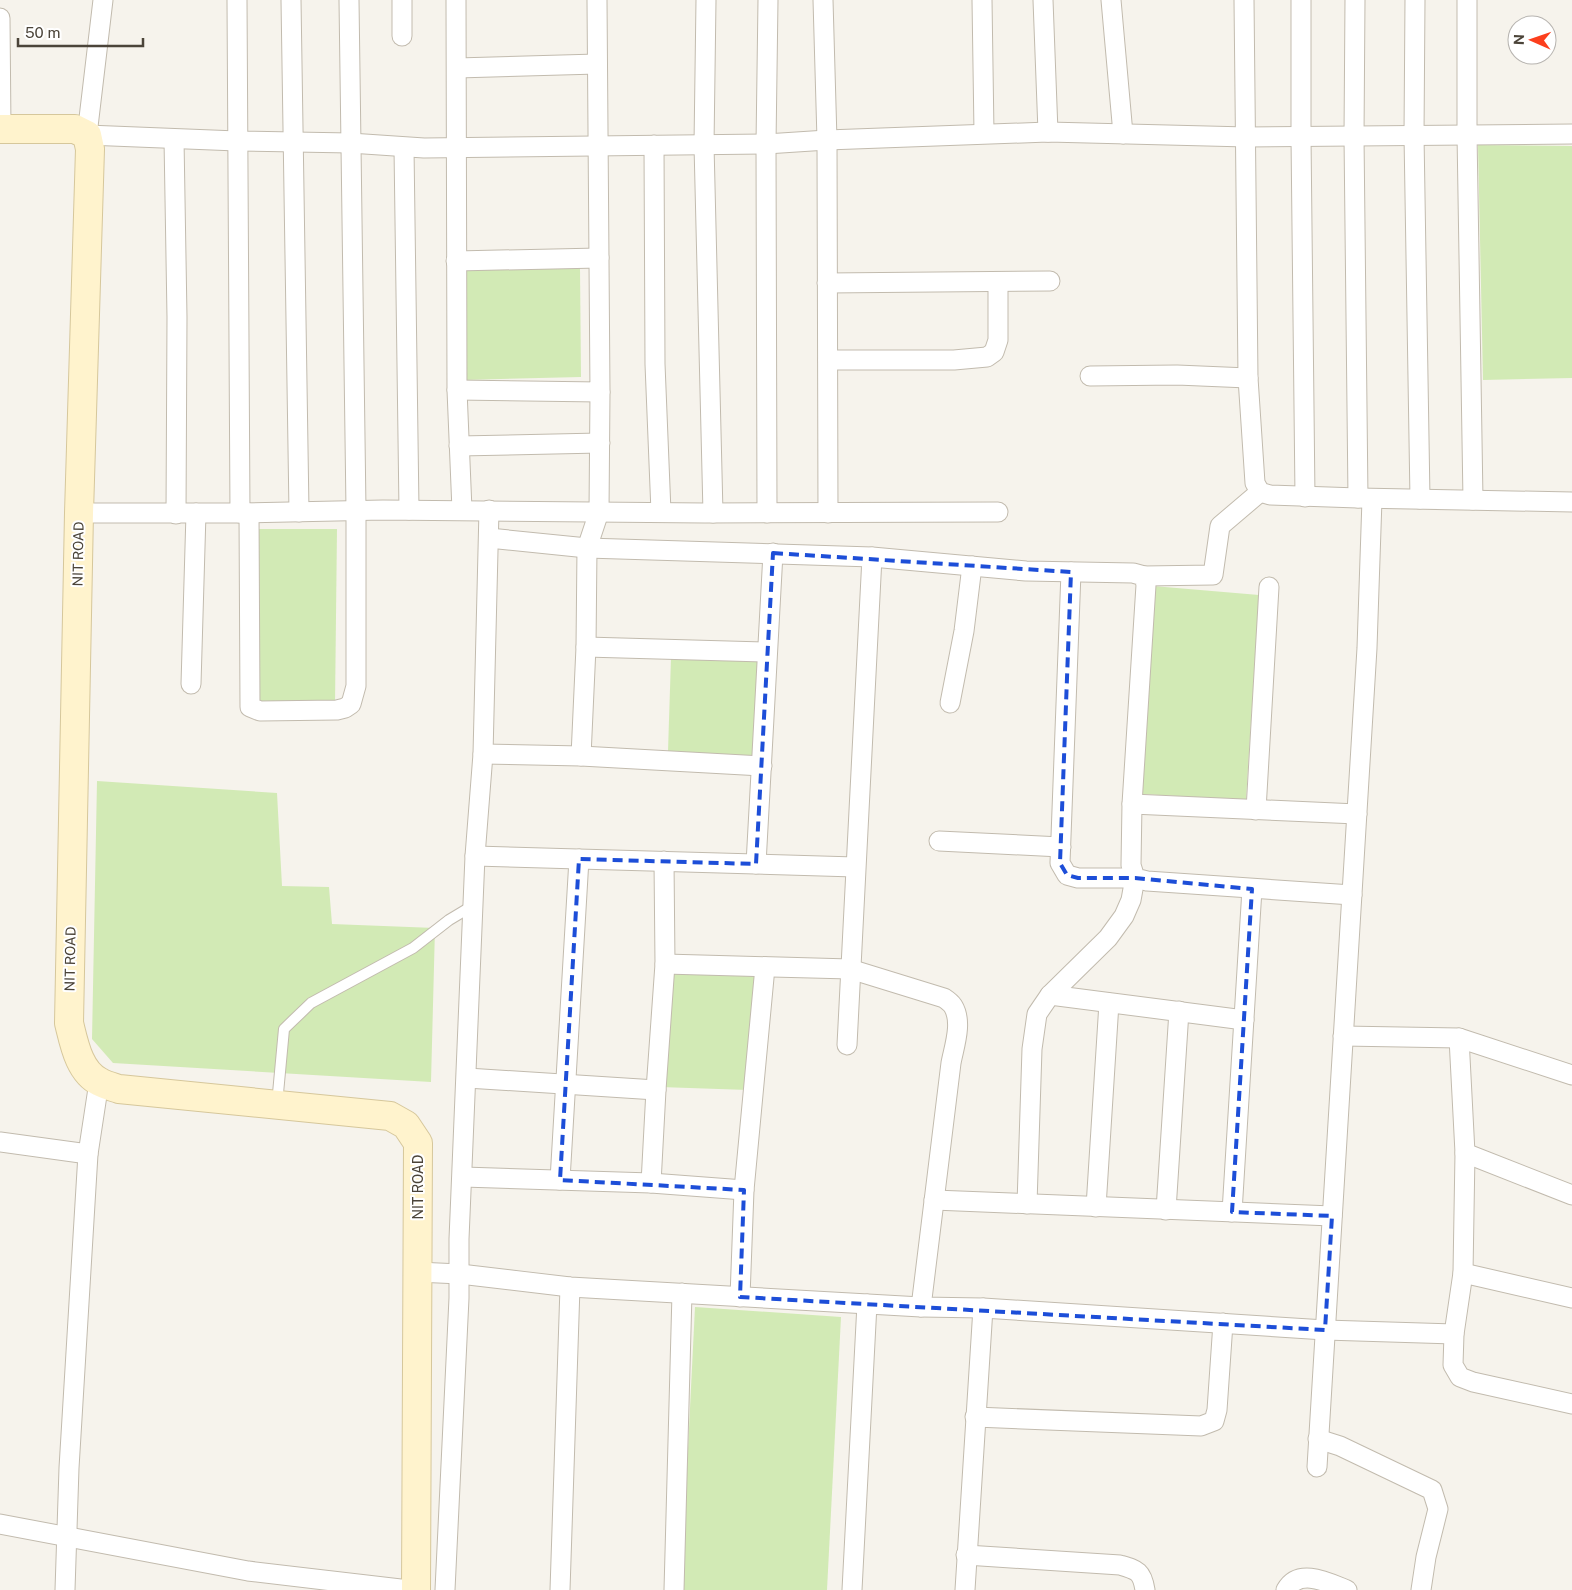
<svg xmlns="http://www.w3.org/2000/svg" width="1572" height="1590" font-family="'Public Sans',sans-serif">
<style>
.green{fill:#d2eab5}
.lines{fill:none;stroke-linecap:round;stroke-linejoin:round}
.lane-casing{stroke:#c2bbae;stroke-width:12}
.street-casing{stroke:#c2bbae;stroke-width:21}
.secondary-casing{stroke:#d6c79b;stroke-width:30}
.lane{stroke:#fff;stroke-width:10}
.street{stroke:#fff;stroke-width:19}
.secondary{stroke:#fff3cd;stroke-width:28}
.marked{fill:none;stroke:#1d4ed8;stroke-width:4;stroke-dasharray:10 6;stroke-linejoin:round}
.labels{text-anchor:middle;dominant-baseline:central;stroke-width:4;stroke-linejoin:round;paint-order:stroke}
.street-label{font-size:14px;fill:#4b4439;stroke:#fff}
</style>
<rect width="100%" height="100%" fill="#f6f3ec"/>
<g class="green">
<polygon points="1478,145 1572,146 1572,378 1483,380"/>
<polygon points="460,267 580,268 581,377 463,380"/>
<polygon points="254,529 337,529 335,704 254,702"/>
<polygon points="1153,586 1259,595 1246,800 1142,794"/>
<polygon points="671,658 759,660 754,757 668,751"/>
<polygon points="97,781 277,793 282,886 329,887 332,924 435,928 431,1082 113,1063 92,1039"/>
<polygon points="670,971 756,974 748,1090 660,1087"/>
<polygon points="695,1307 841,1317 827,1590 681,1590"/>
</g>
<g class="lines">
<defs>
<polyline id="lane" points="277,1104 284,1029 311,1003 413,948 449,920 474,905"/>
<g id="street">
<polyline points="103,0 87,135 237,141 350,143 424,148 766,144 827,140 1048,132 1247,137 1572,134"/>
<polyline points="237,0 240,513"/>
<polyline points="291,0 299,512"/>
<polyline points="402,0 402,36"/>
<polyline points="456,0 457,390 462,510"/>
<polyline points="706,0 704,145 713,513"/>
<polyline points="823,0 827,140 828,513"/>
<polyline points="982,0 984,133"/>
<polyline points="1043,0 1048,132"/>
<polyline points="1111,0 1123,134"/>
<polyline points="1244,0 1248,378 1255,483 1260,492 1270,495 1358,498 1572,502"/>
<polyline points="1301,0 1301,137 1305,497"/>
<polyline points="1355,0 1354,136 1358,498"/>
<polyline points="1415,0 1414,135 1420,499"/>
<polyline points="1467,0 1467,134 1473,500"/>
<polyline points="0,18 1,129"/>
<polyline points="457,68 597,64"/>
<polyline points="174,139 177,317 176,514"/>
<polyline points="654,145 655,364 661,512"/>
<polyline points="404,148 409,510"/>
<polyline points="456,261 599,258"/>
<polyline points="827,283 1050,281"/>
<polyline points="828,360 954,360 987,357 994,352 998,340 998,282"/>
<polyline points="1090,376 1177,375 1248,378"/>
<polyline points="457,390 600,392 597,0"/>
<polyline points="459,446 600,443"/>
<polyline points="79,513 240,513 383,510 705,513 998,512"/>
<polyline points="249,513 250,707 260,711 337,710 345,708 351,704 356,686 356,510 349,0"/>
<polyline points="767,513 766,144 768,0"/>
<polyline points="489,538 587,548 872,557 847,1045"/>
<polyline points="872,557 1026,571 1133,573 1144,576 1146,585 1132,804 1131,865 1135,878 1147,881 1352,895"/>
<polyline points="1144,576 1213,575 1220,526 1260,492"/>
<polyline points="586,647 767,652"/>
<polyline points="191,684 196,513"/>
<polyline points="950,703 964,631 972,566"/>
<polyline points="483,754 581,756 762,766"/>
<polyline points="581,756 586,647 587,548 599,512 600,392"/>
<polyline points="1132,804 1357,814"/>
<polyline points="1256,810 1269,587"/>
<polyline points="939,841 1061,847"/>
<polyline points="475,856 855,867"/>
<polyline points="756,864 773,553"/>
<path d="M665,964L850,969L944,998C947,1000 951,1003 953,1006C963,1022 954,1047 951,1063L921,1307"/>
<polyline points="1050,995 1244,1020"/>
<polyline points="1343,1036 1459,1038 1572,1075"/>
<polyline points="1459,1038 1465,1153 1463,1273 1454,1334 1453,1365 1460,1377 1473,1382 1572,1404"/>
<polyline points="467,1078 656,1090"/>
<polyline points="0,1142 88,1154"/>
<polyline points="1465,1153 1572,1195"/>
<polyline points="463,1177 651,1183 744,1190"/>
<polyline points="560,1180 579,859"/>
<polyline points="651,1183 656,1090 665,964 664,861"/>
<polyline points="934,1200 1332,1216"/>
<polyline points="1027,1204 1032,1049 1037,1014 1050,995 1108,938 1124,916 1131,900 1135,878 1078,878 1067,875 1060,863 1071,572"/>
<polyline points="1096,1207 1109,1003"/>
<polyline points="1166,1210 1179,1011"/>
<polyline points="1232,1212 1252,889"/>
<polyline points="417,1272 460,1274 570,1287 921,1307 983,1308 1325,1330 1454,1334"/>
<polyline points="1463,1273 1572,1298"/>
<polyline points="740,1297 744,1190 765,967"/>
<polyline points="975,1417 1201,1426 1214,1421 1217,1410 1223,1323"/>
<polyline points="1318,1439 1340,1446 1432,1490 1438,1509 1426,1557 1421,1590"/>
<polyline points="1317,1467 1367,648 1372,499"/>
<polyline points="0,1524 248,1571 409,1590"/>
<path d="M966,1555L1120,1565C1137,1570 1142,1571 1145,1590"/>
<polyline points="65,1590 69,1468 88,1154 99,1082"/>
<polyline points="445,1590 459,1298 459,1239 475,856 483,754 489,510"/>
<polyline points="560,1590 570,1287"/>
<polyline points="674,1590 682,1293"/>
<polyline points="852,1590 867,1304"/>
<polyline points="965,1590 983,1308"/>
<path d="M1286,1590C1299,1567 1329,1583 1347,1590"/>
</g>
<path id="secondary" d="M0,129H75L87,135L90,149L79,513L69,1023C74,1043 79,1072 100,1082C105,1085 113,1087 119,1089L390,1116L406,1125L418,1143L416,1590"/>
</defs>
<use href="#lane" class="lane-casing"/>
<use href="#street" class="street-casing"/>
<use href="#secondary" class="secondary-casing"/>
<use href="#lane" class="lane"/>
<use href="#street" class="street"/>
<use href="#secondary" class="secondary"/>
</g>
<path class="marked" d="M773,553L1071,572L1060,863L1067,875L1078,878H1135L1252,889L1232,1212L1332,1216L1325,1330L740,1297L744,1190L560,1180L579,859L756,864Z"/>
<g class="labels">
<g class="street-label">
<text transform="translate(78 554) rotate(-89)">NIT ROAD</text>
<text transform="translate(70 959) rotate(-89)">NIT ROAD</text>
<text transform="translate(418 1187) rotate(-90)">NIT ROAD</text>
</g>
</g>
<g transform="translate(1532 40) rotate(272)"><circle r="24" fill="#ffffff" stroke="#b7b4b0"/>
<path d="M0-4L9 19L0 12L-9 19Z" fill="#fc3f1d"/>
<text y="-8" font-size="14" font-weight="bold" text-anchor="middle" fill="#4b4439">N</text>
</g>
<path d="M18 38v8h125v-8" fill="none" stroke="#4b4439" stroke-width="2.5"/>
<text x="25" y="38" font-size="15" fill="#4b4439" stroke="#ffffff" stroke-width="4" paint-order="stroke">50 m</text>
</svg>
